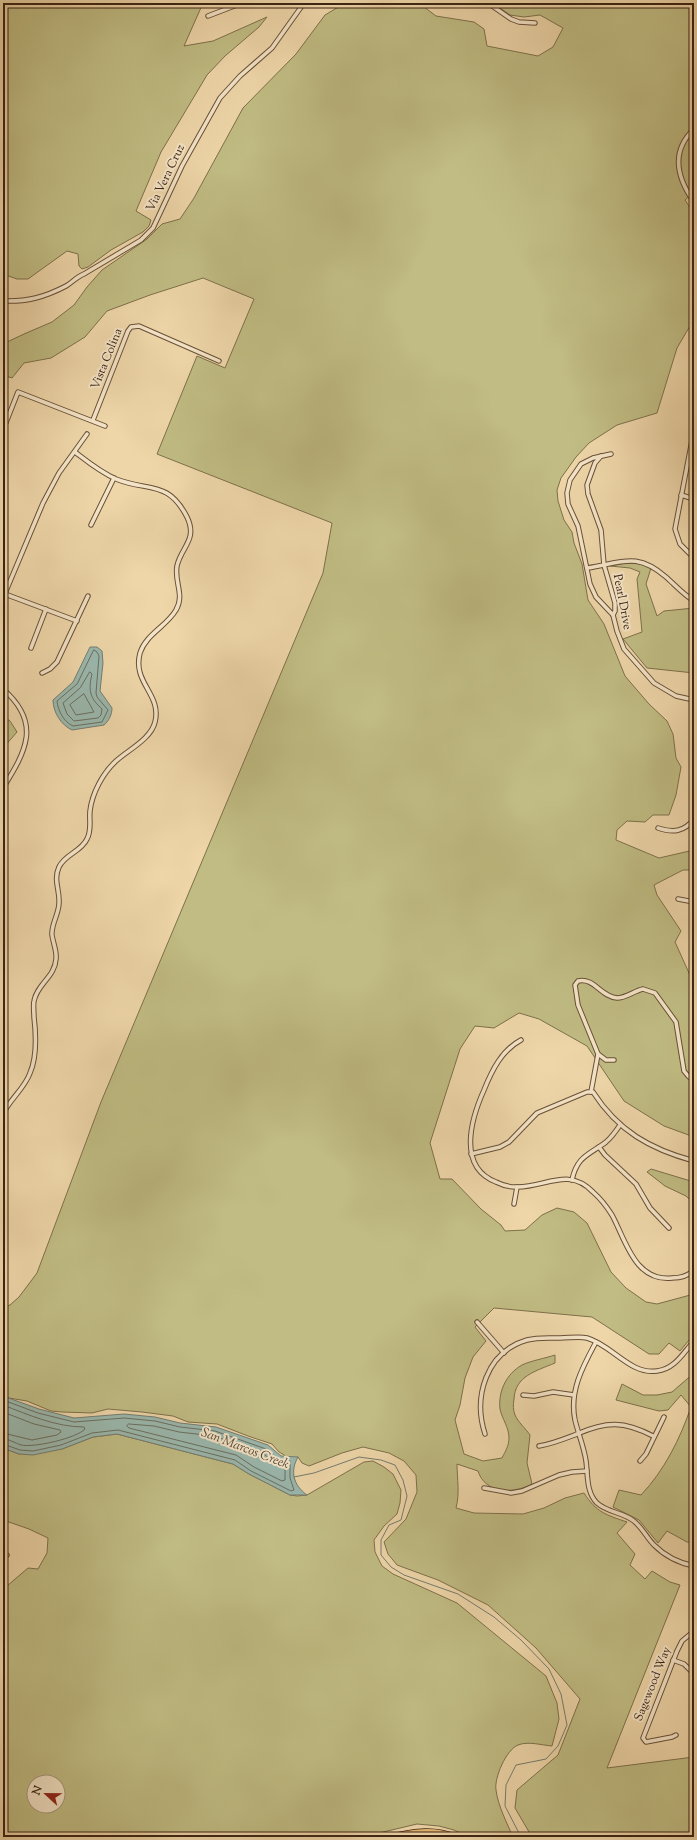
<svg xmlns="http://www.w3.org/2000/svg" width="697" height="1840" font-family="'Sorts Mill Goudy',serif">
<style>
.green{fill:#c0bc83;stroke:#7e704b;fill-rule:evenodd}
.water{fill:#9ab8ae;stroke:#747c70}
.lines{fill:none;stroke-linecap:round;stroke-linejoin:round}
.shore{stroke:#6a6e60;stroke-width:1}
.stream{stroke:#747c70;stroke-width:1}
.minor-casing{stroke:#685038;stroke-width:5.5}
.major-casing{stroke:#3b2313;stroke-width:6}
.minor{stroke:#f4e4c7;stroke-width:3.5}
.major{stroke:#e7bb74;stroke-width:4.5}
.labels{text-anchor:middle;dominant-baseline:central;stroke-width:4;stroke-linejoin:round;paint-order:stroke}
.street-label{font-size:12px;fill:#3b2313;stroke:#f4e4c7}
.water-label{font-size:13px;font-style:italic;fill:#53483a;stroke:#f4e4c7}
</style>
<rect width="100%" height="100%" fill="#eed6a9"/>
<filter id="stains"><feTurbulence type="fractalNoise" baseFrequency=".005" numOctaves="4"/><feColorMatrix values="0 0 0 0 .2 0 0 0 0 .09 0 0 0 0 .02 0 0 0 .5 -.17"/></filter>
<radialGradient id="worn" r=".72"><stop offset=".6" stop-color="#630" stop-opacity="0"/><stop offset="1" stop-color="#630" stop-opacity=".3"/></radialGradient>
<g class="green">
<polygon points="3,3 203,3 184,46 213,41 267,17 259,27 225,56 207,75 161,152 136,211 151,220 149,226 143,232 111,250 88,267 82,269 79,266 78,254 67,251 28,279 17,279 3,274"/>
<path d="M345,3H419L436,16L474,22L484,29L487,46L538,56L553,47L563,28L540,15L524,17L510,15L493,3H694V159L690,174L693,193L685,200L694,214V319L677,348L657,413L617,425L589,443L576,457L561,478L557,490L558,501L564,520L572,532L574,543L582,564L588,600L604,624L625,676L649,704L667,721L673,734L676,758L681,767L676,795L669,815H653L645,822L627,821L617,830L616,840L659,858L694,850V870H683L654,885L657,895L681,931L675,942L694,984V1137L664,1126L624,1101L587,1046L539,1019L519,1013L494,1028L475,1026L460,1049L430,1143L440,1179H452L481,1209L501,1225L505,1231L525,1230L542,1215L557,1208L574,1212L587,1223L611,1272L626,1288L646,1302L657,1304L694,1294V1334L680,1351L669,1343L659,1354H649L592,1317L494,1308L475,1327L486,1341L473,1357L465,1378L460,1405L455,1420L464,1454L483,1461L502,1458C505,1452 509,1446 509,1438C509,1427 502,1419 500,1409C498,1392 506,1374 522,1365C530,1361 546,1358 555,1355V1363C536,1371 515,1376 514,1399C513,1405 513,1410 515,1415C518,1422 526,1429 530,1435L527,1463L532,1484C514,1494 485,1494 478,1471L457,1464C457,1479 460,1493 456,1508L474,1513L523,1514L544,1508L565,1498L584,1493C596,1512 606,1515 627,1522L617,1533L635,1554L630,1565L645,1579L652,1571L670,1582L680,1585L607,1768L694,1757V1837H532L515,1808L517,1790L558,1755L580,1699L536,1648L488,1605L438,1580L397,1565L388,1554L384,1542L406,1519L417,1492L416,1475L404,1461L389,1453L363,1447L342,1453L309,1466L302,1463L298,1457L293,1459L289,1458L279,1452L272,1444L248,1436L217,1424L188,1422L173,1416L142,1412L108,1409L92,1413L62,1412L51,1411L27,1401L3,1397V1308L10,1305L19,1297L37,1273L101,1102L323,573L332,523L157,454L197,356L225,368L254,299L203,278L150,295L107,311L85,337L51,358L24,363L12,378L3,375V347L7,342L24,334L52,322L74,305L87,287L102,270L147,239L162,224L180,219L194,198L243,108L296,54L325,15Z"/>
<polygon points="626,563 638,563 651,568 646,584 657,616 664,611 694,608 694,673 647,668 623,639 642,632 637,579 640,572 630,568 610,566"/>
<polygon points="3,716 10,721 17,732 3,748"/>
<polygon points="651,1169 694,1182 694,1204 686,1196 665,1186 647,1172"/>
<path d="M694,1373V1543L687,1542L667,1531L658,1543L639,1520L613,1507L619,1490L641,1495C664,1471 680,1439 691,1407L681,1395L668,1410L659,1411L616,1400L622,1384L643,1395H657L672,1392Z"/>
<path d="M117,1434L233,1464L249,1474L290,1495L297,1496L307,1495L364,1462L373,1461L384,1467L393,1474L401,1490L400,1503L397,1514L384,1526L374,1540L375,1552L382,1566L393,1574L457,1603L546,1676L557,1703L559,1719L552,1746C541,1745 528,1741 518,1745C506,1750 494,1778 496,1790C498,1806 507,1823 513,1837H469L454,1830L439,1826L417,1824L362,1837H3V1592L7,1586L28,1568L38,1569L47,1553L48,1538L29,1529L3,1520V1448L19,1454L62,1449L93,1437ZM34,1782H58V1806H34Z"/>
</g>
<g class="water">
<path d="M90,647H97L102,651L103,663L100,691L112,708C112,714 109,721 104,725L72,730C61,725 53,712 53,700L73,682Z"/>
<path d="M3,1396L39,1409L74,1418L124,1414L155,1417L180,1423L216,1427L268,1445L281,1456L298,1457C290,1471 293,1485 307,1495H290L249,1474L233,1464L117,1434L93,1437L62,1449L33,1455L19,1454L3,1448Z"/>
</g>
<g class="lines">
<g class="shore">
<path d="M94,650L97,652L99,656L96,693L97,697L108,710L102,722L73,726C64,722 58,711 57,701L77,684Z"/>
<path d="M90,672L92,674C88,691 90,698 102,709L101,715L98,718L74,721L67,714L63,703L80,688Z"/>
<polygon points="84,694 94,712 76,715 70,705"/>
<polyline points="3,1400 38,1413 74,1422 124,1418 155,1421 180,1427 215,1431 266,1449 279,1460 290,1461 290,1478 294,1490 291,1491 251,1471 235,1460 118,1430 92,1433 61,1445 33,1451 20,1450 3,1444"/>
<path d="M3,1405C29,1415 56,1427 84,1427L85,1429C77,1438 34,1448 21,1445C15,1443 9,1439 3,1439"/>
<polyline points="3,1412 34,1424 60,1430 61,1432 57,1435 32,1440 3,1433"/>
<polygon points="129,1424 154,1426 179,1432 214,1436 263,1453 275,1464 285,1466 285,1480 282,1481 254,1467 236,1455 129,1428 127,1426"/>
</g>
<polyline class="stream" points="294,1477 314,1473 359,1457 381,1460 395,1465 403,1480 407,1496 401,1520 389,1525 381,1540 381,1555 391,1567 404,1575 458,1594 494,1617 521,1640 549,1669 561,1694 567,1725 558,1746 546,1759 516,1765 506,1785 505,1806 521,1837"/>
<defs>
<g id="minor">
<polyline points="488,3 511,19 519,22 535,23"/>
<polyline points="208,16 242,3"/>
<path d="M694,129C670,152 677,178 694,202"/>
<path d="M3,301C27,302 45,297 66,286C73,282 76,277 84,274L141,240L153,228L182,166L220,98L240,76L272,48L304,3"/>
<polyline points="93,420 128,331 131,327 139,326 219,361"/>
<polyline points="3,430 18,392 105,426"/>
<polyline points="694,430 675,529 680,544 694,558"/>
<polyline points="611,454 593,458 581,464 570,480 567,493 568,504 578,526 590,584 596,597 613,615"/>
<polyline points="601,456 595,463 587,485 588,494 601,530 604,565 615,603 615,611 613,615 617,631 624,649 654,683 676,696 694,700"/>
<polyline points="681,495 694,499"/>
<polyline points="91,525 114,478"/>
<path d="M587,568C622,563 636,551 666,577C675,585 684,595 694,601"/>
<polyline points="5,594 77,621"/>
<polyline points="3,598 43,503 59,473 87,434"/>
<polyline points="31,648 46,609"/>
<polyline points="42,673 50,669 57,662 88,596"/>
<path d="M3,689C42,723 26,751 3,788"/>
<path d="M658,828C673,833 684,832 694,819"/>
<polyline points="678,899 694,902"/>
<path d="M521,1040C502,1050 492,1070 484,1090C471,1119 457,1167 496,1182C502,1185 509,1187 516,1187C545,1188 568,1166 593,1192C601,1199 607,1207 612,1215C626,1241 635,1282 672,1278C680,1278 688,1276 694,1270"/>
<polyline points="598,1054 606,1060 614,1060"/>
<path d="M591,1092L598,1054L578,1005L575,985L578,981C594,977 601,997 617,998C626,998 634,991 643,989L655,993L676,1022L684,1071L689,1077L694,1080"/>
<path d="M3,1114C10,1099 25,1088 30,1073C37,1057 36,1034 34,1017C34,1012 33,1006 34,1001C37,984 55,977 56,959C57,951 53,943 52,935C51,924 59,914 59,903C60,890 53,880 59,867C65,854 81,852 87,839C92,830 89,820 90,811C92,793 103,773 116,761C128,750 151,739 155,722C162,694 132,683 140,653C146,634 167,626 176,610C185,595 174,582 177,566C181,547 198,540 187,517C168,480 149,492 116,479C100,472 88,462 75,452"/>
<polyline points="599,1147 605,1155 636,1184 650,1208 669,1228"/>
<path d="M471,1154L500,1147L509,1142L537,1113L587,1092H593C618,1131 650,1149 694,1161"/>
<path d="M572,1180C577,1156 589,1155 606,1142C612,1137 616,1131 620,1125"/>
<polyline points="514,1204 517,1187"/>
<polyline points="477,1322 504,1353"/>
<path d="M596,1342C583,1366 569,1391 575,1420C578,1433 584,1447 586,1461C588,1475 586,1492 597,1503C608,1513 624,1512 635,1522C643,1529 647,1538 654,1545C665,1556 679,1563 694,1566"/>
<polyline points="523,1395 534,1396 553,1392 574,1395"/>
<path d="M485,1434C473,1397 486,1352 527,1340C538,1337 549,1338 560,1338C569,1338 579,1336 587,1338C612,1345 630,1375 657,1371C675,1369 683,1353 694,1341"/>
<path d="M539,1446C552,1444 564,1439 577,1434C607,1421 624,1421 653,1436"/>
<polyline points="640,1461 646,1454 664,1417"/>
<polyline points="484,1488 511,1493 522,1491 559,1475 572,1472 587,1471"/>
<polyline points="3,1557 7,1555"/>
<polyline points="673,1660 684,1664 694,1674"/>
<polyline points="676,1735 672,1737 646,1742 643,1738 677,1651 682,1641 694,1631"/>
</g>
<path id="major" d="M387,1837C410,1832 433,1827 456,1837"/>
</defs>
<use href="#minor" class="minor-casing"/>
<use href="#major" class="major-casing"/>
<use href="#minor" class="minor"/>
<use href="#major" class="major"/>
</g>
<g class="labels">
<g class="street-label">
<text transform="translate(166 178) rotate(-64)">Via Vera Cruz</text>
<text transform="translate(107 359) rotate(-68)">Vista Colina</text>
<text transform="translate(622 602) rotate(79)">Pearl Drive</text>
<text transform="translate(653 1684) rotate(-68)">Sagewood Way</text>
</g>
<g class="water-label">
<text transform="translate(245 1449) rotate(21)">San Marcos Creek</text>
</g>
</g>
<rect width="697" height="1840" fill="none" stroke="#eed6a9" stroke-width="16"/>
<rect x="4" y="4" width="689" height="1832" fill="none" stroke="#3b2313" stroke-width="2"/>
<rect x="8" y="8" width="681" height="1824" fill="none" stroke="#3b2313"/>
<g transform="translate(46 1794) rotate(292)"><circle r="19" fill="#f4e4c7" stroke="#aa977f"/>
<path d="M0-3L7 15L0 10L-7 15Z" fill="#8f2418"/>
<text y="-6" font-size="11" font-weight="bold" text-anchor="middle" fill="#3b2313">N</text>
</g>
<rect width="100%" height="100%" filter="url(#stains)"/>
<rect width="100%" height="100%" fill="url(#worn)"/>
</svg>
